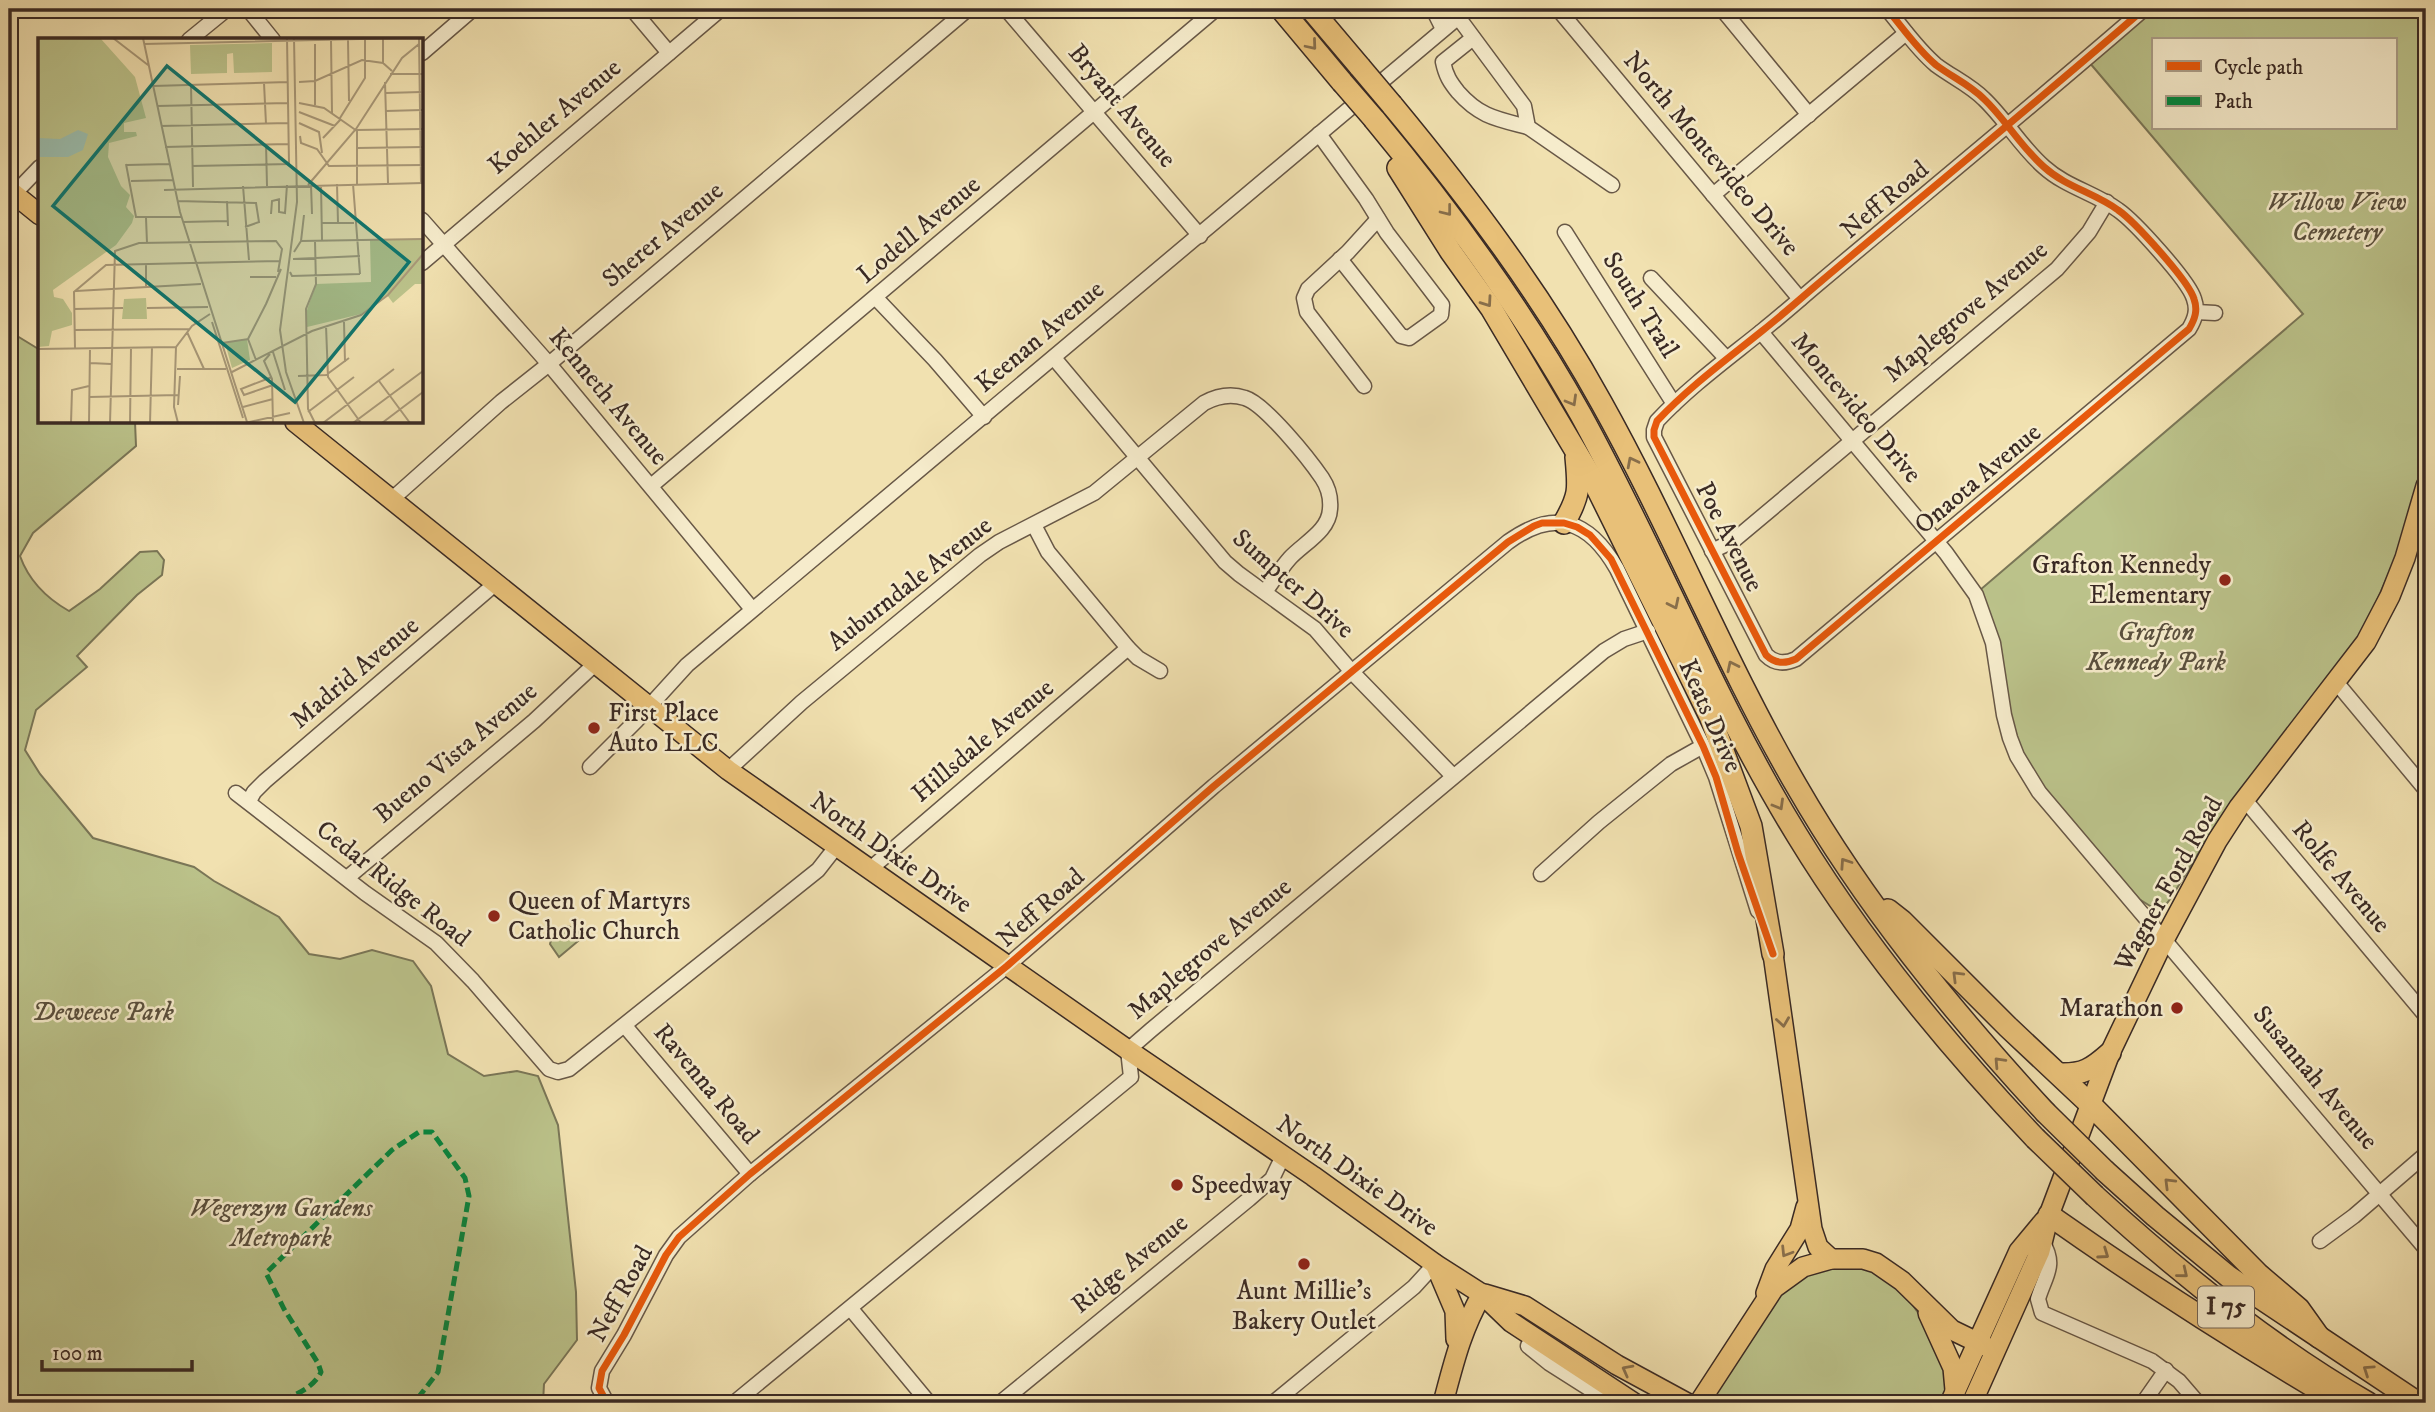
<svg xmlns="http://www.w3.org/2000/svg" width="2435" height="1412" font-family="'IM FELL DW Pica',serif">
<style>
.green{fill:#bbc28a;stroke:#7a7657;stroke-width:2;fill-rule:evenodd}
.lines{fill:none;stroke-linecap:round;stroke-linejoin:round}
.minor-casing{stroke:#685847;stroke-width:17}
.major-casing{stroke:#3a2a24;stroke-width:22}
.highway-casing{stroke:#3a2a24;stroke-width:24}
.minor{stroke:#f6eccc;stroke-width:14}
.major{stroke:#e8c078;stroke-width:19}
.highway{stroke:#e8c078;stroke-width:21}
.highway-bridge-casing{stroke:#3a2a24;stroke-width:24;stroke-linecap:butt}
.highway-bridge{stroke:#e8c078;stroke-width:21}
.quiet{stroke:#00873e;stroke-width:5;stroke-dasharray:10 5;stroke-linecap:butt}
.cycleway-casing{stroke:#f6eccc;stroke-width:11}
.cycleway{stroke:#e8590c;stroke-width:7}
.oneway{stroke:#886e4a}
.poi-dot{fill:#8f2418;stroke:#f6eccc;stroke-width:2.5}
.labels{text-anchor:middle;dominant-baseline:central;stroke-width:5;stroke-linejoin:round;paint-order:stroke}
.shield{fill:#f6eccc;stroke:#726456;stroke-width:2}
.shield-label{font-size:24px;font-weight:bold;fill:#3a2a24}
.street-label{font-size:26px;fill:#3a2a24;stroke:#f6eccc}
.park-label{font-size:26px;font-style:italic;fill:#5a503e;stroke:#f6eccc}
.poi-label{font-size:26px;fill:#3a2a24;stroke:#f6eccc;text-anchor:start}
.inset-road{fill:none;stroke:#a89878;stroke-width:2}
.view{fill:#0f766e;fill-opacity:0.15;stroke:#0f766e;stroke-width:3.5}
.inset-edge{fill:none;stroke:#3a2a24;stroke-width:3.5}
</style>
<rect width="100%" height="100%" fill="#f1e1b0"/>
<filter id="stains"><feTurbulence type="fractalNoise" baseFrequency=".00286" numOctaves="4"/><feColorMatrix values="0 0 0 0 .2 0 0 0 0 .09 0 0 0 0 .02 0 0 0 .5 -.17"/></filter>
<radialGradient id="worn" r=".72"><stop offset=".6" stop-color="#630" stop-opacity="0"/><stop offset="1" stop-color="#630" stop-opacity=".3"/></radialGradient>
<g class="green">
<path d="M2152,9H2426V462L2397,555L2367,623L2343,660L2220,818L2171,898L2164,907L2155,909L2139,899L2048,795L2027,764L2013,731L1980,590L2303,314L2089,62ZM2153,40H2395V128H2153Z"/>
<path d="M9,331L40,350V422H135L136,446L33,533L20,556C29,581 46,598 69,611L100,589L140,552L157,551L164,560L162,575L137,595L77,656L87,667L36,710L25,750L40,774L93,838L194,867L214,881L279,917L309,954L340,959L372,950L413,961L431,986L448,1054L484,1076L517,1071L538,1076L558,1125L576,1292L577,1340L544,1384L543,1403H9Z"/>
<polygon points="566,926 575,928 583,937 559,957 550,944 551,940"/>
<polygon points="1828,1264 1874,1270 1899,1285 1936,1339 1950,1375 1945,1403 1712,1403 1711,1396 1787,1283"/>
</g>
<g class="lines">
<defs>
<g id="minor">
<polyline points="248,9 273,40"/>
<polyline points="632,9 669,53"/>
<polyline points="1006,9 1200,236"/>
<polyline points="1433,9 1443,29"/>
<polyline points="1558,9 1800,299"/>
<polyline points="1722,9 1809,115"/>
<path d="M1887,9C1903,28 1917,49 1936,65C1952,77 1970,85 1984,99C2006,120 2021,147 2044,167C2066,187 2095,193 2118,210C2134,221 2189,281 2194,299C2198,310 2195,319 2189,329L1796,659C1785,664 1775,664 1766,655L1654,437V430L1657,421C1689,387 1726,360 1762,331C1781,316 1800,299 1819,283C1927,192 2037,102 2144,9"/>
<polyline points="1458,17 1524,106 1528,127 1612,185"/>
<path d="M1473,38L1443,62C1446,76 1450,82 1458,92C1480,117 1497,119 1528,127"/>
<polyline points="189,40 227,9"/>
<polyline points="422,53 473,9"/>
<polyline points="1319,134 1366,199 1387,233 1442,305 1441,315 1409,338 1401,336 1340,259"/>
<polyline points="14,194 40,167"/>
<polyline points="1713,195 1906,33"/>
<polyline points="422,220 549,364 752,609"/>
<polyline points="1565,232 1674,404"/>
<polyline points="422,263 721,9"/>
<polyline points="1651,278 1726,358"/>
<polyline points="876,298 935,360 984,417"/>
<polyline points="2196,312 2215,313"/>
<polyline points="1761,332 1946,553 1976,595 1993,643 2004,715 2010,738 2017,756 2039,792 2426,1249"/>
<polyline points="1054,358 1225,562 1239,574 1315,629 1352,672 1453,776"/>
<polyline points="1364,386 1307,312 1304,298 1308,289 1348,252 1378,219"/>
<polyline points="651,486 1216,9"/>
<polyline points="391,500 501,402 549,364 968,9"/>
<polyline points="1034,525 1048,552 1128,648 1138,658 1160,671"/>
<polyline points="1712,551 1733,541 2057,269 2089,232 2107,202"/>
<polyline points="2336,682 2426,790"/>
<polyline points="590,767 636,721 687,665 1468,9"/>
<path d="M728,770L802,702L980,555L999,542L1094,493L1204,403C1217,396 1230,393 1245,398C1265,404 1309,459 1322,478C1328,487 1331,498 1330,509C1329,531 1304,543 1290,558C1281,568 1273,581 1265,592"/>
<polyline points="236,793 365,893 436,943 473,981 549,1069 558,1072 569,1069 818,870 836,847"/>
<polyline points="2245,800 2426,1016"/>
<polyline points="249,801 254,792 265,781 495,584"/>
<polyline points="869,870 1128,648"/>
<polyline points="1541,874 1599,822 1671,764 1703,746"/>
<polyline points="347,878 534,721 595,664"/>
<polyline points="625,1026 750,1174"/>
<path d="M2042,1241C2057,1266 2045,1275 2038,1299L2042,1313L2152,1361L2179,1381L2198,1403"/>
<polyline points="2320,1241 2354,1216 2426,1154"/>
<polyline points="851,1309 929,1403"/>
<polyline points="1533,1337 1528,1346 1549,1363 1612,1403"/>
<path d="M607,1403L599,1388L602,1371L624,1335L666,1255L679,1237L750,1174L1007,966L1214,786L1508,542C1555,508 1589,520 1617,569L1703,746L1716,777L1758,911"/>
<polyline points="734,1403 1131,1077 1128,1050 1151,1030 1604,651 1624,639 1648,631"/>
<polyline points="1000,1403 1249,1199 1272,1179 1283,1156"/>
<polyline points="1273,1403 1414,1287 1435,1264"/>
<polyline points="2143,1403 2166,1370"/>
</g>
<g id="major">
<polyline points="9,190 40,215"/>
<polyline points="295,422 728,770 1128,1050 1313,1176 1435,1264 1482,1294 1511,1322 1634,1403"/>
<polyline points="1773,954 1812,1229 1818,1247 1831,1259"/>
<polyline points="1435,1264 1455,1311 1456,1339"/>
<polyline points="1766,1293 1775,1269 1800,1229 1806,1207"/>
<polyline points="1485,1294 1525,1306 1617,1365 1687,1403"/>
<polyline points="1928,1313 1953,1368 1955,1390"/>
<path d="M1443,1403C1454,1362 1461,1331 1482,1294"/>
<polyline points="1699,1403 1774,1288 1803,1267 1831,1259 1863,1259 1876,1263 1902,1281 1952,1330 1985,1346"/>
<polyline points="1950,1403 2019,1251 2044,1221"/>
<polyline points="1972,1403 2040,1251 2049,1215 2110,1053 2164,940 2217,841 2239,807 2366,642 2390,596 2405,558 2426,486"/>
</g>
<g id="highway">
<polyline points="1281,9 1342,82"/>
<polyline points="1311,9 1360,67"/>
<path d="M1392,105C1469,198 1542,295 1601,402C1671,527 1724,661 1796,785C1865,905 1952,1011 2045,1112"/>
<path d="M1374,119C1451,212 1522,309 1581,415C1657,553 1714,700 1797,835C1864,945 1947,1045 2035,1138"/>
<polyline points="1398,168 1451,252 1491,308 1593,480 1710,716 1751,826 1773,954"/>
<path d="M1564,523C1580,495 1579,489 1576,457"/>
<polyline points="1888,910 1902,921 2008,1027 2090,1104 2258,1274 2299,1309 2319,1337"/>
<path d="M2059,1074C2083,1075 2092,1069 2110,1053"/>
<polyline points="2105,1171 2155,1216 2229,1277 2418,1403"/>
<path d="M2095,1196C2179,1273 2269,1346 2368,1403"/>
<path d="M2049,1215C2144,1282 2241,1344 2341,1403"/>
</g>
</defs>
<use href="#minor" class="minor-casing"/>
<use href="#major" class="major-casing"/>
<use href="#highway" class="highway-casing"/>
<use href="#minor" class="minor"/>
<use href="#major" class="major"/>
<use href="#highway" class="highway"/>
<defs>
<g id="highway-bridge">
<polyline points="1360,67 1392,105"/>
<polyline points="1342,82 1374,119"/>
<polyline points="2045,1112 2105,1171"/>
<polyline points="2035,1138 2095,1196"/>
</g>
</defs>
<use href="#highway-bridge" class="highway-bridge-casing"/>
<use href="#highway-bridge" class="highway-bridge"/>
<path class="quiet" d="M268,1403C286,1400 313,1390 321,1372L318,1363L284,1309L266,1273L392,1150L419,1132H432L465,1178L469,1196L438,1372L414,1403"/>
<defs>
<g id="cycleway">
<path d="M1887,9C1903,28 1917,49 1936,65C1952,77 1970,85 1984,99C2006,120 2021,147 2044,167C2066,187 2095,193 2118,210C2134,221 2189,281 2194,299C2198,310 2195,319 2189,329L1796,659C1785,664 1775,664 1766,655L1654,437V430L1657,421C1689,387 1726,360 1762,331C1781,316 1800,299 1819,283C1927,192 2037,102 2144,9"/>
<polyline points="607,1403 599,1388 602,1371 624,1335 666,1255 679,1237 750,1174 1007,966 1214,786 1508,542 1534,526 1542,523 1564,523 1577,527 1590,535 1611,559 1703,746 1716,777 1738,853 1773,954"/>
</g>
</defs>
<use href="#cycleway" class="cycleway-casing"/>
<use href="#cycleway" class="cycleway"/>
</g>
<defs><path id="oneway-chevron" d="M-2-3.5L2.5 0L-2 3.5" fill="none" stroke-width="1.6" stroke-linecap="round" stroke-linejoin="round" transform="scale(1.75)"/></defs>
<g class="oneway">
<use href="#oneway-chevron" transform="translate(1312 45) rotate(50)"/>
<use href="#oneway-chevron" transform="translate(1447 211) rotate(52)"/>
<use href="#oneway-chevron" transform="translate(1487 302) rotate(55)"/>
<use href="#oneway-chevron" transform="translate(1572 401) rotate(60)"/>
<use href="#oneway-chevron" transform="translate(1632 462) rotate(-117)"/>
<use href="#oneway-chevron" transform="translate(1674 604) rotate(64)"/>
<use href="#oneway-chevron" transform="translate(1732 666) rotate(-116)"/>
<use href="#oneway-chevron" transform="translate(1779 805) rotate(60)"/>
<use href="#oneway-chevron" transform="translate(1845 863) rotate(-124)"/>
<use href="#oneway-chevron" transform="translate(1957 976) rotate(-135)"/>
<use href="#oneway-chevron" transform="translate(1783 1022) rotate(82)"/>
<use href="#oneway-chevron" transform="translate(1999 1062) rotate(-133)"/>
<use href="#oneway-chevron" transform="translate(2169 1183) rotate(-135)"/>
<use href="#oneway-chevron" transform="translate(1786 1252) rotate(122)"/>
<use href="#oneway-chevron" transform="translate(2104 1254) rotate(35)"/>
<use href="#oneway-chevron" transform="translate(2183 1273) rotate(39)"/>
<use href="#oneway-chevron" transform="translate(1627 1370) rotate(-152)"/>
<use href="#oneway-chevron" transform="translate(2368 1370) rotate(-146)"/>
</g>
<g class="poi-dot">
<circle cx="2225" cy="580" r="7"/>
<circle cx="594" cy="728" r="7"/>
<circle cx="494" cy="916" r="7"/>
<circle cx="2177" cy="1008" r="7"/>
<circle cx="1177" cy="1185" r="7"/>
<circle cx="1304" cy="1264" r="7"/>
</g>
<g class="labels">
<rect class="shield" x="2198" y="1286.5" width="56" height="41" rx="5"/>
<g class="shield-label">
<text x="2226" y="1307">I 75</text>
</g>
<g class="street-label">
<text transform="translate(1122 106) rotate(50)">Bryant Avenue</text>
<text transform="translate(555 117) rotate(-40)">Koehler Avenue</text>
<text transform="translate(1711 154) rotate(50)">North Montevideo Drive</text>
<text transform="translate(1885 200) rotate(-40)">Neff Road</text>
<text transform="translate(919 230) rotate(-40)">Lodell Avenue</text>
<text transform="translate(663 235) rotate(-40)">Sherer Avenue</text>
<text transform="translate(1640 305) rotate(58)">South Trail</text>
<text transform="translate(1966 312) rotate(-40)">Maplegrove Avenue</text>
<text transform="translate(1040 337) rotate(-40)">Keenan Avenue</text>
<text transform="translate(608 397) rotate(50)">Kenneth Avenue</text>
<text transform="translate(1856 408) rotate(50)">Montevideo Drive</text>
<text transform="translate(1978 479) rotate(-40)">Onaota Avenue</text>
<text transform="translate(1729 537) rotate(63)">Poe Avenue</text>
<text transform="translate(910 584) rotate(-38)">Auburndale Avenue</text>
<text transform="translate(1293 584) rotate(41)">Sumpter Drive</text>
<text transform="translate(355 673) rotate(-40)">Madrid Avenue</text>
<text transform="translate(1710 716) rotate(66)">Keats Drive</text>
<text transform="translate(983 741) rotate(-40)">Hillsdale Avenue</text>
<text transform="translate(456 753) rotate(-40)">Bueno Vista Avenue</text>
<text transform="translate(891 853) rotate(35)">North Dixie Drive</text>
<text transform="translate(2341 877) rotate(50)">Rolfe Avenue</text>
<text transform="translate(393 884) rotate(38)">Cedar Ridge Road</text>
<text transform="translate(2169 884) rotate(-61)">Wagner Ford Road</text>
<text transform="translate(1041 908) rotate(-41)">Neff Road</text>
<text transform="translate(1210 949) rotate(-40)">Maplegrove Avenue</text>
<text transform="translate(2315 1078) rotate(50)">Susannah Avenue</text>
<text transform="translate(706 1084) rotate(50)">Ravenna Road</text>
<text transform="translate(1357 1176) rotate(35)">North Dixie Drive</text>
<text transform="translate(1130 1264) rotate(-39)">Ridge Avenue</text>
<text transform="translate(621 1294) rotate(-61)">Neff Road</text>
</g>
<g class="park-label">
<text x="2337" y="202">Willow View<tspan x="2337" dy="30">Cemetery</tspan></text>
<text x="2156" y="632">Grafton<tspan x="2156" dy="30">Kennedy Park</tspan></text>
<text x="103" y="1012">Deweese Park</text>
<text x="281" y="1208">Wegerzyn Gardens<tspan x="281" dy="30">Metropark</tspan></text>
</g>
<g class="poi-label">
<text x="2211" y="565" text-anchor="end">Grafton Kennedy<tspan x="2211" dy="30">Elementary</tspan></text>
<text x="608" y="713">First Place<tspan x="608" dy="30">Auto LLC</tspan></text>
<text x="508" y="901">Queen of Martyrs<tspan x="508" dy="30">Catholic Church</tspan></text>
<text x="2163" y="1008" text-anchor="end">Marathon</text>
<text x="1191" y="1185">Speedway</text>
<text x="1304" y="1291" text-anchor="middle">Aunt Millie's<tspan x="1304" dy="30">Bakery Outlet</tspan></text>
</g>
</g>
<g transform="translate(38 38)">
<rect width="385" height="385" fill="#f1e1b0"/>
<path d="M0,1H63L97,39L108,80L86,85V94H98L99,98L71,105L70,119L83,148L92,157L88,169L96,178L94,185L78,207L15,252L16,259L25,261L34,275V287L14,293L11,308L0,309ZM234,5V34L196,35L195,15L189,16V35L153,36L152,7ZM385,201V246H377L355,265L349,257L323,276L269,289V272L278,246L333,244L332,202ZM108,260L109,281H84L86,261ZM209,301L212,322L194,330L187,305Z" fill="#bbc28a"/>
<path d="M40,92L50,96L45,112L30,119H0V100L22,101Z" fill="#9bbdad"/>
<path class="inset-road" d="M75,0L110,27M105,0L142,174L209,384M256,0L259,164L242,292L248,334L266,385M381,0L383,145M345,1V25M293,2L294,75M310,2L311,63M106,6L364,0M277,6V67M352,36H384M261,44L277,43L324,22L345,25L354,33M347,44L350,145M226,45L228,86M153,47L155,149M115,48L250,44M348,55L383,54M261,65L286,70L319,93M119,68L250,65M348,73L384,72M261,74L297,88M302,80L327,40V2M261,85L281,94L284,115M123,88L251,85M262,98L263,105L279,111L291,128L385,127M285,100L303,81M228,106L229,148M127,109L251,106M319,110L385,109M88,126L98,179H144M89,127L131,126M154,128L251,126L249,0M93,143L135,142M299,146L300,185M315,146L322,236M319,146V92L385,91M270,147L318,91L364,20L381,6M273,147L274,176M283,147L284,202M205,148L211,222M126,152L385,145M241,161V174L247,175L249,147M139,163L218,165L221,184L207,189M189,163L190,188M233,176L234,163L242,161M108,180L109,205M145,184L189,183M284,185H316M263,203L266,177M277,203L278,246L268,271L270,371L277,385M256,214L263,203L385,201M255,221L322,218M108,226V248M252,234L254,238L322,236M212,239H238M38,253L163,246M228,266L243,231M109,270L170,269M36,271L85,270M174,284L205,380M306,284L307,324M288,288L290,339L323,385M36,292L152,291M149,294L166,331M210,301L228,266M184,305L210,301L218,322M138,309L136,369L140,385M37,310L36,254L68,227L242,223M0,311L138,309L154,288L172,276M235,314L247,352M232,316L226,323L234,341L235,385M52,325L73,326M139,331H188M194,334L274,293L323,277L350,257L385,216M260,338L288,337L311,320M234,339L203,351L206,357L235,347M341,343L372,385M51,359L140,357M140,367L142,338M205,369L235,361M270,374L316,339M33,385L34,352L51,348M51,385L52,310M72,385L77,213L101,205L238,203L244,211L240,234M92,385L93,310M112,385L114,309M207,385L252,375M285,385L356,331M315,385L385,333M344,385L385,354"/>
<path class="view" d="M129,28L371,224L257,364L15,168Z"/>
<rect width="385" height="385" class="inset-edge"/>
</g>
<rect width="2435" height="1412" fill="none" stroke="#f1e1b0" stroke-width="35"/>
<rect x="10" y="10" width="2414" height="1391" fill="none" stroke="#3a2a24" stroke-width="3.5"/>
<rect x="18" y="18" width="2400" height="1377" fill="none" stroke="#3a2a24" stroke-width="2"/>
<rect x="2152" y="38" width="245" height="91" fill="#f6eccc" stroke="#ab9e89" stroke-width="2"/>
<rect x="2166" y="61" width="35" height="10" fill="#e8590c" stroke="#ab9e89" stroke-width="2"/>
<text x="2214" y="74" font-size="21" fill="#3a2a24">Cycle path</text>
<rect x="2166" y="96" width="35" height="10" fill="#00873e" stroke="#ab9e89" stroke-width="2"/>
<text x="2214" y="108" font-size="21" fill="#3a2a24">Path</text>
<path d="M42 1360v10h150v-10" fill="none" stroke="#3a2a24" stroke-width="3.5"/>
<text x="52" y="1360" font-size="21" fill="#3a2a24" stroke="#f6eccc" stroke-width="5" paint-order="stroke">100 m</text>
<rect width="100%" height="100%" filter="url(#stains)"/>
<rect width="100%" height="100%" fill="url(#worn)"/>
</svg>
